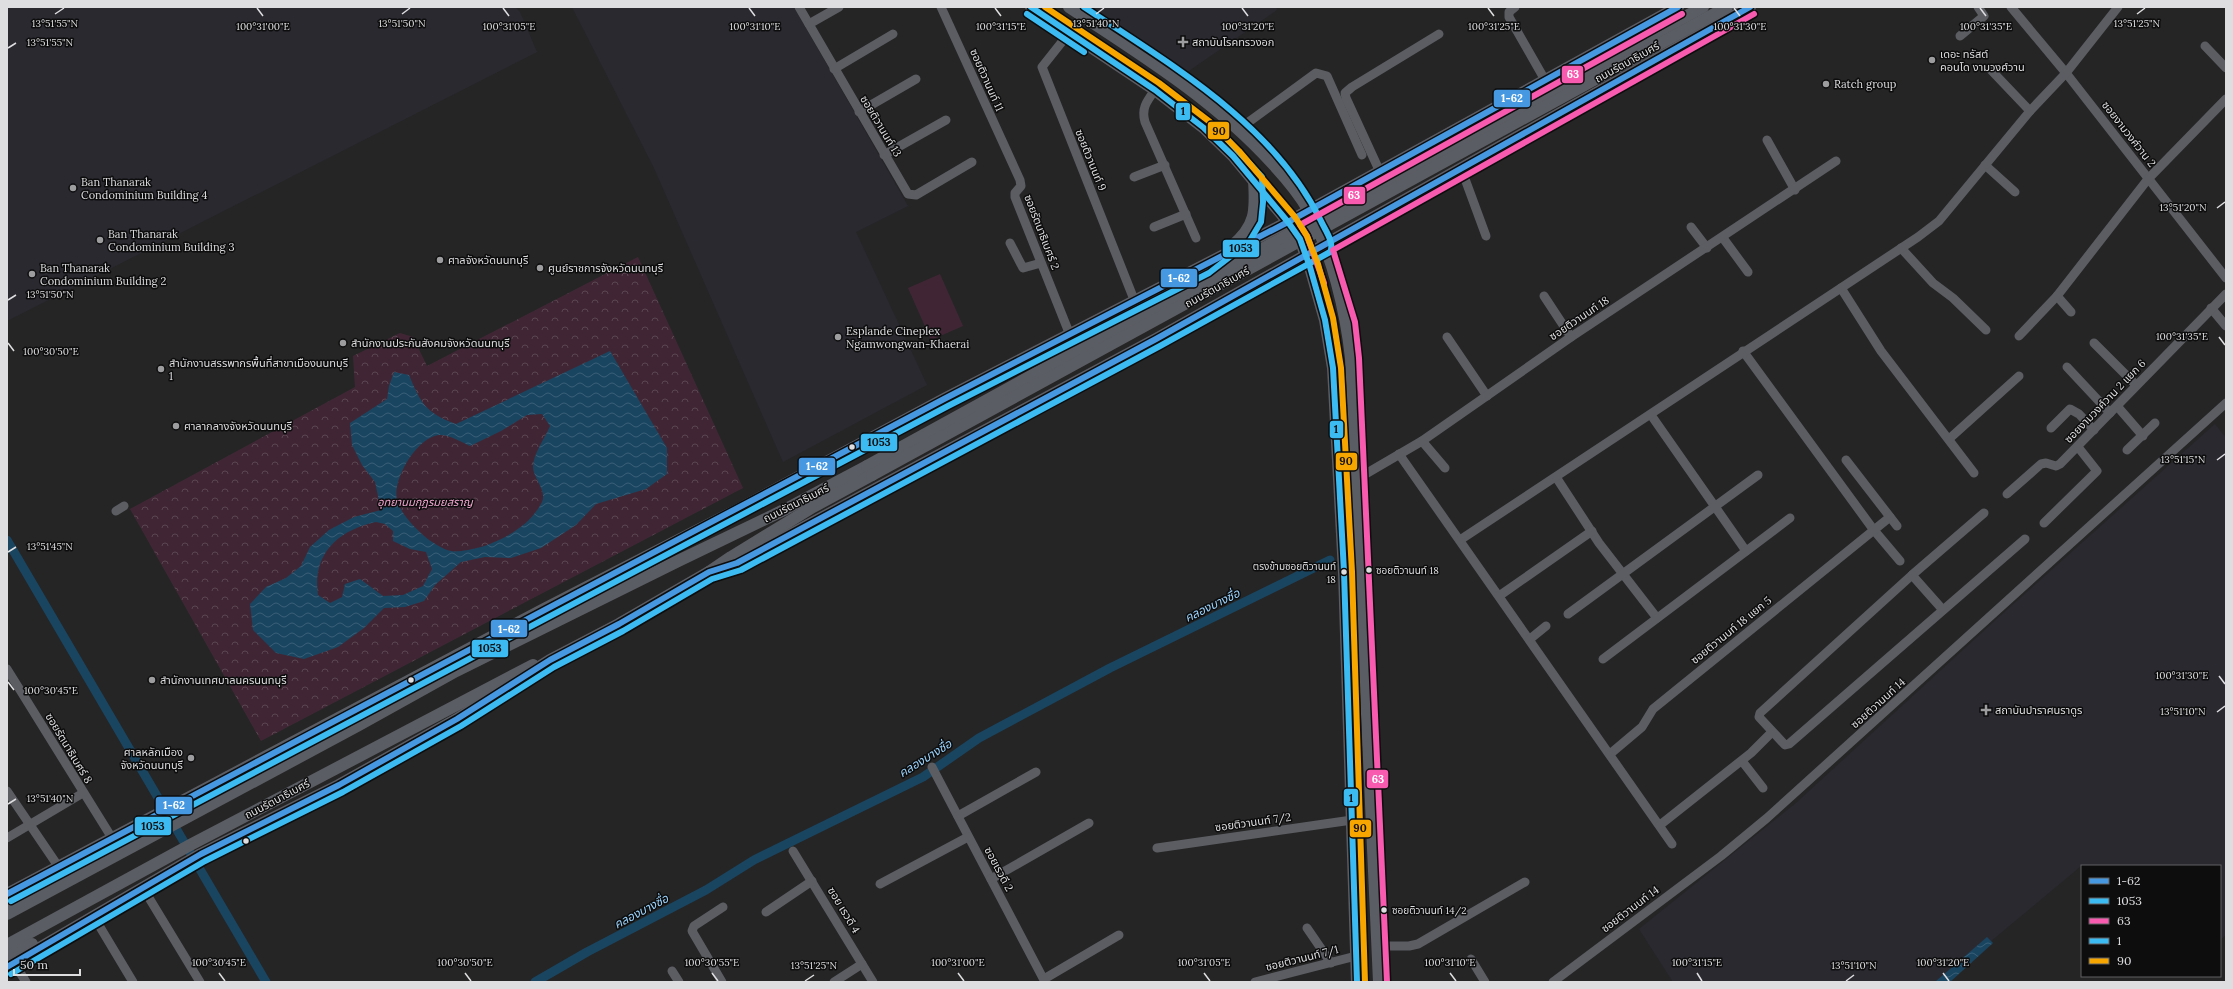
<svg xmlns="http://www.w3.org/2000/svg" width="2233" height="989" font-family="Lora,'Noto Sans Thai',serif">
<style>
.built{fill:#2a2930}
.green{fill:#402634}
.park{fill:url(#park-crowns)}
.water{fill:url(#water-waves);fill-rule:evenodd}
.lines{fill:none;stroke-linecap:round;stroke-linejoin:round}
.canal{stroke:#194561;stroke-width:9}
.minor{stroke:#5b5d62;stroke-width:9}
.major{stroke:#5b5d64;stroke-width:12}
.major-bridge{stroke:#5b5d64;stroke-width:12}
.bus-1-casing{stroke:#0d0d0e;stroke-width:9}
.bus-2-casing{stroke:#0d0d0e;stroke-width:9}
.bus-3-casing{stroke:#0d0d0e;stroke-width:9}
.bus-4-casing{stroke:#0d0d0e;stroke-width:9}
.bus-5-casing{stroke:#0d0d0e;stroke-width:9}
.bus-1{stroke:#4699e1;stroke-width:6}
.bus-2{stroke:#3cbbf2;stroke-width:6}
.bus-3{stroke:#f75aaf;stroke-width:6}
.bus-4{stroke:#3cbbf2;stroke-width:6}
.bus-5{stroke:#f7a600;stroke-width:6}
.ticks{fill:none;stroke:#dedee0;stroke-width:1.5}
.poi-dot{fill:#9d9d9f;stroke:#0d0d0e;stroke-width:1.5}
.bus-dot{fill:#dedee0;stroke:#0d0d0e;stroke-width:1.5}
.labels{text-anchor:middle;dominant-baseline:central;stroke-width:3;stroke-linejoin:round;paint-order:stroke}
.bus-label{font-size:10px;fill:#dedee0;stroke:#0d0d0e;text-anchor:start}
.poi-label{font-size:11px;fill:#dedee0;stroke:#0d0d0e;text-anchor:start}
.street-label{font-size:11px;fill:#dedee0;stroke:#0d0d0e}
.park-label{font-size:11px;font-style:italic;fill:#f0a4cd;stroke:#0d0d0e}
.water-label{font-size:12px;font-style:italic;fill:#9bd4fe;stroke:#0d0d0e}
.ticks-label{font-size:10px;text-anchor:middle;fill:#dedee0;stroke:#0d0d0e;stroke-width:3;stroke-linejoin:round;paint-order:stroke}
.line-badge{stroke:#0d0d0e;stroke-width:1.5}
.badge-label{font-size:11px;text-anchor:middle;font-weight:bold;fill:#fff}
.pale-badge-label{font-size:11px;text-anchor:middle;font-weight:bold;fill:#111}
</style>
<defs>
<pattern id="park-crowns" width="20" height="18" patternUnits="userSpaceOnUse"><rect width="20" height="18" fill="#402634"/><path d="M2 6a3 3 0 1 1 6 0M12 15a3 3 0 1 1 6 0" fill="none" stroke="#5b4551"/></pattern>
<pattern id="water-waves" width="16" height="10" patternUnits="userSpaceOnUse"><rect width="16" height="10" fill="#194561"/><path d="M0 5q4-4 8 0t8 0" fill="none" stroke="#3a5f77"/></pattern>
</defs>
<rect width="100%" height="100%" fill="#252525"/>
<g class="built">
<polygon points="7,7 515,7 520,12 537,52 7,321"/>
<polygon points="572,7 794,7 908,206 856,232 927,385 783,462 654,168"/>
<polygon points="1083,7 1276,7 1277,10 1183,75"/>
<polygon points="2215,424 2226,438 2226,935 2220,940 2220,866 2081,866 1942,982 1673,982 1639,929 1796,803 1999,617"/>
</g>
<polygon class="green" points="940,274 963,326 931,340 908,288"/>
<polygon class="park" points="638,257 743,488 261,741 130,509 355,387 353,356 400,333 413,337 427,366"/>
<g class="water">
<path d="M610,351L667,448V474L646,489L596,504L576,525L541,548L511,558L485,557L461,562L435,585L424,601L405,607L384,608L364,628L338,647L304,659L276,653L253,630L250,604L266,587L286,578L301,566L310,547L329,530L354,517L381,510L375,482L362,465L352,445L350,423L387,399L389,386L394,372L409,375C421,404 426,413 456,424ZM542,414L550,426C545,438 533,454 533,467C533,478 547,490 542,502C531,523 513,534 492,543C485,547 458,553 451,551C432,547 402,519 397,500C392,479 417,437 439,435C448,434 462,442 470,446L501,431L527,415ZM376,522L385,524L393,531V541L410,549L426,552L432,569L423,586L403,595L383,596L360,579L345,584L342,597L330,603L318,595C312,554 338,530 376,522Z"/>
<polygon points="1987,937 1993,943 1950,982 1935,982"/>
</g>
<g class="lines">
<g class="canal">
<polyline points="7,540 266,982"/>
<polyline points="535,982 587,952 706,890 754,860 923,777 979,738 1110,668 1330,560"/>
</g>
<g class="minor">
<polyline points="799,7 908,194 916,195 972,162"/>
<polyline points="941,7 1020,180 1021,186 1015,193 1015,197 1070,335"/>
<polyline points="1515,7 1509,12 1509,17 1545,80"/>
<polyline points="2011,7 2066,73 2226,278"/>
<polyline points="809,24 839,7"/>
<polyline points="1069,33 1042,67 1135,302"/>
<polyline points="1960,36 1984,16 1978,7"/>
<polyline points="2205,46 2226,68"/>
<polyline points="834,69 893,34"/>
<polyline points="1991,70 2030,111"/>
<path d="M1155,90C1147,101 1141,108 1145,122L1196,238"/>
<polyline points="859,112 916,79"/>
<polyline points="1239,129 1316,73 1327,76 1362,155"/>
<polyline points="1767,140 1795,190"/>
<polyline points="884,155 946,120"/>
<polyline points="1985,165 2015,192"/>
<polyline points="1461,168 1486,236"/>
<polyline points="1380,172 1346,98 1345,93 1352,87 1439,34"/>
<polyline points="1134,177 1165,165"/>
<polyline points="1154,227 1186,214"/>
<polyline points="1691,227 1707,248"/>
<polyline points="1723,238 1748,272"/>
<polyline points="1010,243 1023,268 1041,263"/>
<polyline points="1901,248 1933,283 1953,298 1986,330"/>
<polyline points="1841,288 1881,351 1974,473"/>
<polyline points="1544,296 1571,337"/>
<polyline points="2057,296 2071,312"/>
<polyline points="2211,308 2226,326"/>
<polyline points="2019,336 2057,296 2148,179 2226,99"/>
<polyline points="1447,337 1487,396"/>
<polyline points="2094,343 2136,385"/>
<polyline points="1743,351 1873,529 1900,561"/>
<polyline points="2067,367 2110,413"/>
<polyline points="2117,406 2143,436"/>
<polyline points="1651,415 1746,551"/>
<polyline points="2051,428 2070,409 2079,414 2094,430"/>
<polyline points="1949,439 2019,376"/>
<polyline points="1422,441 1445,468"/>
<polyline points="2127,450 2155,423"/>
<polyline points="1399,454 1672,844"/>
<polyline points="1846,460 1897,526"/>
<polyline points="1556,477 1599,543 1657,618"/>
<polyline points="1357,479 1422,441 1571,337 1836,161"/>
<polyline points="2007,494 2041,464 2046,463 2056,466 2060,464 2226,294"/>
<polyline points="116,511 124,506"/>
<polyline points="1984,513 1912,575 1760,713 1759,717 1785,745 1789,744 2025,539"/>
<polyline points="2044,523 2097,471 2078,447"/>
<polyline points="1460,540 1918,237 1939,221 2030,111 2066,73 2118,7"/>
<polyline points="1912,575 1943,610"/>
<polyline points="1499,596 1592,531"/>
<polyline points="1568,614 1758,475"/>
<polyline points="1530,639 1546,626"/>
<polyline points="1603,659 1790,518"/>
<polyline points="7,669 112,838"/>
<polyline points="1610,754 1642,727 1653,709 1890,517"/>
<polyline points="1742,761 1763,788"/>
<polyline points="932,767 1045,982"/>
<polyline points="7,791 58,866"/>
<polyline points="958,816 1036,772"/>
<polyline points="1660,825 1751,753 1772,732"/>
<polyline points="7,838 83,793"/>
<polyline points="1157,848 1352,820"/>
<polyline points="793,851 873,982"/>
<polyline points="991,879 1089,823"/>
<polyline points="880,884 968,837"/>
<polyline points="143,888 200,982"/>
<polyline points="766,912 812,881"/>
<polyline points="94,917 133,982"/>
<polyline points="1307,928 1331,963"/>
<polyline points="1377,946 1409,946 1418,944 1525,882"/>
<polyline points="1471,959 1485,982"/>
<polyline points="14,963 26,982"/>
<polyline points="672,971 679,982"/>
<polyline points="1044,979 1119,935"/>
<polyline points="722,982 692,931 694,926 723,907"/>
<polyline points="834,982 862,964"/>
<polyline points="1255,982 1356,956"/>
<polyline points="1553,982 1721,856 1767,818 2226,403"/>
</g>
<g class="major">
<polyline points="1031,7 1155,90 1204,128 1233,156 1288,222 1300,239 1310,267 1325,320 1333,368 1344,572 1357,982"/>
<path d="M1069,7C1140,54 1214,99 1272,163C1286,178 1299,193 1309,211C1332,252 1346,312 1351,358L1379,982"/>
<path d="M1232,246C1256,226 1256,211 1254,180"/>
<polyline points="709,572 737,563 1156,339 1750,7"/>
<polyline points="7,894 544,609 737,510 944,399 1288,222 1678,7"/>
<polyline points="7,905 95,855"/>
<polyline points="7,914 359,725 456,671 678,561 786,509 867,466"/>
<polyline points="7,945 192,844 533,665"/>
<polyline points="7,957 32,944"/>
<polyline points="7,967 201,854 339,785 457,719 550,660 619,624 709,572 731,557 813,507 872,475"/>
</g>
<g class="major-bridge">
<polyline points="867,466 1703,7"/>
<polyline points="872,475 1727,7"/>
</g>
<defs>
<g id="bus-1">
<polyline points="7,894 944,399 1288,222 1678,7"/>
<polyline points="7,967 201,854 339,785 457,719 550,660 619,624 709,572 737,563 1156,339 1750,7"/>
</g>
<g id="bus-2">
<polyline points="1027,14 1084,52"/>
<polyline points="11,901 948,406 1209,273 1249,242 1261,222 1263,202 1262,177 1227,139"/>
<path d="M11,974L205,861L343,792L461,726L554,667L623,631L712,579L741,570L1160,346L1330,252C1335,243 1325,230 1321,221C1273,123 1171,65 1084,7"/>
</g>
<g id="bus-3">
<polyline points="1324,283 1307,236 1300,225 1682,14"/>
<polyline points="1387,982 1359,358 1355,322 1333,250 1754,14"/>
</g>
<polyline id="bus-4" points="1031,7 1155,90 1204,128 1233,156 1288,222 1300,239 1310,267 1325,320 1333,368 1344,572 1357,982"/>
<polyline id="bus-5" points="1045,7 1159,83 1210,122 1239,151 1295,217 1307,236 1318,264 1333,318 1341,368 1352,572 1365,982"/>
</defs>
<use href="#bus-1" class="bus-1-casing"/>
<use href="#bus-2" class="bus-2-casing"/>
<use href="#bus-3" class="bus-3-casing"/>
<use href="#bus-4" class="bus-4-casing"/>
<use href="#bus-5" class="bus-5-casing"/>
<use href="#bus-1" class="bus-1"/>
<use href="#bus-2" class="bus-2"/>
<use href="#bus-3" class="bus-3"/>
<use href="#bus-4" class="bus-4"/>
<use href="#bus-5" class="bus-5"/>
</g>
<path class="ticks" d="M257,8L263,16M503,8L509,16M749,8L755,16M995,8L1001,16M1242,8L1248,16M1488,8L1494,16M1734,8L1740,16M1980,8L1986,16M55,14L64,8M402,14L410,8M1096,14L1104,8M2137,14L2145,8M8,48L16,43M2217,208L2225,202M8,300L16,295M2219,337L2225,345M8,343L14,351M2217,460L2225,454M8,552L16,547M2219,676L2225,684M8,682L14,690M2217,712L2225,706M8,804L16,799M219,973L225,981M465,973L471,981M712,973L718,981M958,973L964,981M1204,973L1210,981M1450,973L1456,981M1697,973L1702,981M1943,973L1949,981M805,981L814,975M1846,981L1854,975"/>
<g class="poi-dot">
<path d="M1181 36h4v4h4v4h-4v4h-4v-4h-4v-4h4z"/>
<circle cx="1932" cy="60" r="4"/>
<circle cx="1826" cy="84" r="4"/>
<circle cx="73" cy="188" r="4"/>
<circle cx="100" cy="240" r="4"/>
<circle cx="440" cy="260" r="4"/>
<circle cx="540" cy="268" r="4"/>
<circle cx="32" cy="274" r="4"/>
<circle cx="838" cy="337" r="4"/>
<circle cx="343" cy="343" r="4"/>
<circle cx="161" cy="369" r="4"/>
<circle cx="176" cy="426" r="4"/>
<circle cx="152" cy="680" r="4"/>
<path d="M1984 704h4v4h4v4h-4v4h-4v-4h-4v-4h4z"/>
<circle cx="191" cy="758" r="4"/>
</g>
<g class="bus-dot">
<circle cx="852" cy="447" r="3.5"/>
<circle cx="1369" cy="570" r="3.5"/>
<circle cx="1344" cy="572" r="3.5"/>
<circle cx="411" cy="680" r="3.5"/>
<circle cx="246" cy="841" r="3.5"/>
<circle cx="1384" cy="910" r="3.5"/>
</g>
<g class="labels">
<g class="bus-label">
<text x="1336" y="566" text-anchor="end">ตรงข้ามซอยติวานนท์<tspan x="1336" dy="13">18</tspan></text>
<text x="1376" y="570">ซอยติวานนท์ 18</text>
<text x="1392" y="910">ซอยติวานนท์ 14/2</text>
</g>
<g class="poi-label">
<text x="1192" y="42">สถาบันโรคทรวงอก</text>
<text x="1940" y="54">เดอะ ทรัสต์<tspan x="1940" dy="13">คอนโด งามวงศ์วาน</tspan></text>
<text x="1834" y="84">Ratch group</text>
<text x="81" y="182">Ban Thanarak<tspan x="81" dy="13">Condominium Building 4</tspan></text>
<text x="108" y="234">Ban Thanarak<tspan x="108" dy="13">Condominium Building 3</tspan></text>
<text x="448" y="260">ศาลจังหวัดนนทบุรี</text>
<text x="40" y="268">Ban Thanarak<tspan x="40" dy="13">Condominium Building 2</tspan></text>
<text x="548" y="268">ศูนย์ราชการจังหวัดนนทบุรี</text>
<text x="846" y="331">Esplande Cineplex<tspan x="846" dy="13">Ngamwongwan-Khaerai</tspan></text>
<text x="351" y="343">สำนักงานประกันสังคมจังหวัดนนทบุรี</text>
<text x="169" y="363">สำนักงานสรรพากรพื้นที่สาขาเมืองนนทบุรี<tspan x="169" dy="13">1</tspan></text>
<text x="184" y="426">ศาลากลางจังหวัดนนทบุรี</text>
<text x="160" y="680">สำนักงานเทศบาลนครนนทบุรี</text>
<text x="1995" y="710">สถาบันบำราศนราดูร</text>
<text x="183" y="752" text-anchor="end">ศาลหลักเมือง<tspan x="183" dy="13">จังหวัดนนทบุรี</tspan></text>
</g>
<g class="street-label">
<text transform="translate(1627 62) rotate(-29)">ถนนรัตนาธิเบศร์</text>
<text transform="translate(987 80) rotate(66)">ซอยติวานนท์ 11</text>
<text transform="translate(881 126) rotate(59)">ซอยติวานนท์ 13</text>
<text transform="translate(2129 134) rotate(52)">ซอยงามวงศ์วาน 2</text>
<text transform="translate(1091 160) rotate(68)">ซอยติวานนท์ 9</text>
<text transform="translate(1042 232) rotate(69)">ซอยรัตนาธิเบศร์ 2</text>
<text transform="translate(1217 287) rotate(-29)">ถนนรัตนาธิเบศร์</text>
<text transform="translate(1579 318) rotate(-34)">ซอยติวานนท์ 18</text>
<text transform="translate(2105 401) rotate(-46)">ซอยงามวงศ์วาน 2 แยก 6</text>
<text transform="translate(796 503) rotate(-27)">ถนนรัตนาธิเบศร์</text>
<text transform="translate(1731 630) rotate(-39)">ซอยติวานนท์ 18 แยก 5</text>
<text transform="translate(1878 703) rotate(-42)">ซอยติวานนท์ 14</text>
<text transform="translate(69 748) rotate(59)">ซอยรัตนาธิเบศร์ 8</text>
<text transform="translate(277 799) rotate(-28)">ถนนรัตนาธิเบศร์</text>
<text transform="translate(1253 822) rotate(-8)">ซอยติวานนท์ 7/2</text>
<text transform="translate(999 869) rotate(62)">ซอยเรวดี 2</text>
<text transform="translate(1630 909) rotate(-37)">ซอยติวานนท์ 14</text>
<text transform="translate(844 910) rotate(59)">ซอย เรวดี 4</text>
<text transform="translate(1302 958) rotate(-14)">ซอยติวานนท์ 7/1</text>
</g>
<g class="park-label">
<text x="425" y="502">อุทยานมกุฎรมยสราญ</text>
</g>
<g class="water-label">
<text transform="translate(1212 605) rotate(-26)">คลองบางซื่อ</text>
<text transform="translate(925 758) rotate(-32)">คลองบางซื่อ</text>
<text transform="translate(641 911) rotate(-28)">คลองบางซื่อ</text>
</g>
</g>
<g class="ticks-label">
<text x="55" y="27">13°51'55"N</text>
<text x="402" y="27">13°51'50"N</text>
<text x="1096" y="27">13°51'40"N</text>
<text x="2137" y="27">13°51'25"N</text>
<text x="263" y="30">100°31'00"E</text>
<text x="509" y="30">100°31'05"E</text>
<text x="755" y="30">100°31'10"E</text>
<text x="1001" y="30">100°31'15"E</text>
<text x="1248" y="30">100°31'20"E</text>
<text x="1494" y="30">100°31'25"E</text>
<text x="1740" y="30">100°31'30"E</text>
<text x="1986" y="30">100°31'35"E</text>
<text x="50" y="46">13°51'55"N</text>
<text x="2183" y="211">13°51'20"N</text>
<text x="50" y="298">13°51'50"N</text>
<text x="2182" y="340">100°31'35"E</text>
<text x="51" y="355">100°30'50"E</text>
<text x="2183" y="463">13°51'15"N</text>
<text x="50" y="550">13°51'45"N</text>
<text x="2182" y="679">100°31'30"E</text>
<text x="51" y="694">100°30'45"E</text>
<text x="2183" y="715">13°51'10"N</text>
<text x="50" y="802">13°51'40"N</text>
<text x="219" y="966">100°30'45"E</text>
<text x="465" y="966">100°30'50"E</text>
<text x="712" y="966">100°30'55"E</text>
<text x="958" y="966">100°31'00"E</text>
<text x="1204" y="966">100°31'05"E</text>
<text x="1450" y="966">100°31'10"E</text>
<text x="1697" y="966">100°31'15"E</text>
<text x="1943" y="966">100°31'20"E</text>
<text x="814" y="969">13°51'25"N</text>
<text x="1854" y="969">13°51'10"N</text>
</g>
<g class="line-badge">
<rect x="1561" y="65" width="23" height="19" rx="4" fill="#f75aaf"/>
<rect x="1493" y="89" width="38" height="19" rx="4" fill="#4699e1"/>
<rect x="1175" y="102" width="16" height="19" rx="4" fill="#3cbbf2"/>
<rect x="1207" y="121" width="23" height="19" rx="4" fill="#f7a600"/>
<rect x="1343" y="186" width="23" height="19" rx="4" fill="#f75aaf"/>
<rect x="1222" y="239" width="38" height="19" rx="4" fill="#3cbbf2"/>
<rect x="1160" y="268" width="38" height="20" rx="4" fill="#4699e1"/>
<rect x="1329" y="420" width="15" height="19" rx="4" fill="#3cbbf2"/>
<rect x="860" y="433" width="38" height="19" rx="4" fill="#3cbbf2"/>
<rect x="1335" y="452" width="23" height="19" rx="4" fill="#f7a600"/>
<rect x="798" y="457" width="38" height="19" rx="4" fill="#4699e1"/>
<rect x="490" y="619" width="38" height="19" rx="4" fill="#4699e1"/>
<rect x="471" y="639" width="38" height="19" rx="4" fill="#3cbbf2"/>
<rect x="1366" y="769" width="23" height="20" rx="4" fill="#f75aaf"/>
<rect x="1343" y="788" width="16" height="19" rx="4" fill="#3cbbf2"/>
<rect x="155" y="796" width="38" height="19" rx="4" fill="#4699e1"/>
<rect x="134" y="816" width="38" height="20" rx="4" fill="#3cbbf2"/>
<rect x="1349" y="819" width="23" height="19" rx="4" fill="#f7a600"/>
</g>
<g class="badge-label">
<text x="1573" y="78">63</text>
<text x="1512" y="102">1-62</text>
<text x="1354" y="199">63</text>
<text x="1179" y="282">1-62</text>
<text x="817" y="470">1-62</text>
<text x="509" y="633">1-62</text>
<text x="1378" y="783">63</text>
<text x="174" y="809">1-62</text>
</g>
<g class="pale-badge-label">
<text x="1183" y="115">1</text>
<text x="1219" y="135">90</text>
<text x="1241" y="252">1053</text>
<text x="1336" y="433">1</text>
<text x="879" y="446">1053</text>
<text x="1346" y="465">90</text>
<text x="490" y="652">1053</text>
<text x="1351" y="802">1</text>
<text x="153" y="830">1053</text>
<text x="1360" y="832">90</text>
</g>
<rect width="2233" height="989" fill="none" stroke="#dedee0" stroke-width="16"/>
<rect x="2081" y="865" width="140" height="112" fill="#0d0d0e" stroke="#616162"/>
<rect x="2089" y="878" width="20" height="6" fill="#4699e1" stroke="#616162"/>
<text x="2117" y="885" font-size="12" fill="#dedee0">1-62</text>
<rect x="2089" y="898" width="20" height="6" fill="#3cbbf2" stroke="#616162"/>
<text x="2117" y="905" font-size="12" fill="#dedee0">1053</text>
<rect x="2089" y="918" width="20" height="6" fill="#f75aaf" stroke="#616162"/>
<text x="2117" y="925" font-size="12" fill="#dedee0">63</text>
<rect x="2089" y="938" width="20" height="6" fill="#3cbbf2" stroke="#616162"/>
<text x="2117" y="945" font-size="12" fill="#dedee0">1</text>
<rect x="2089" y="958" width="20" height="6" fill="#f7a600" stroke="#616162"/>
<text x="2117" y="965" font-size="12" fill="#dedee0">90</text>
<path d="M14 969v6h66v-6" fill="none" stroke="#dedee0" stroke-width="2"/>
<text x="20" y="969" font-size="12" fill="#dedee0" stroke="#0d0d0e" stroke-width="3" paint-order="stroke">50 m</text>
</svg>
